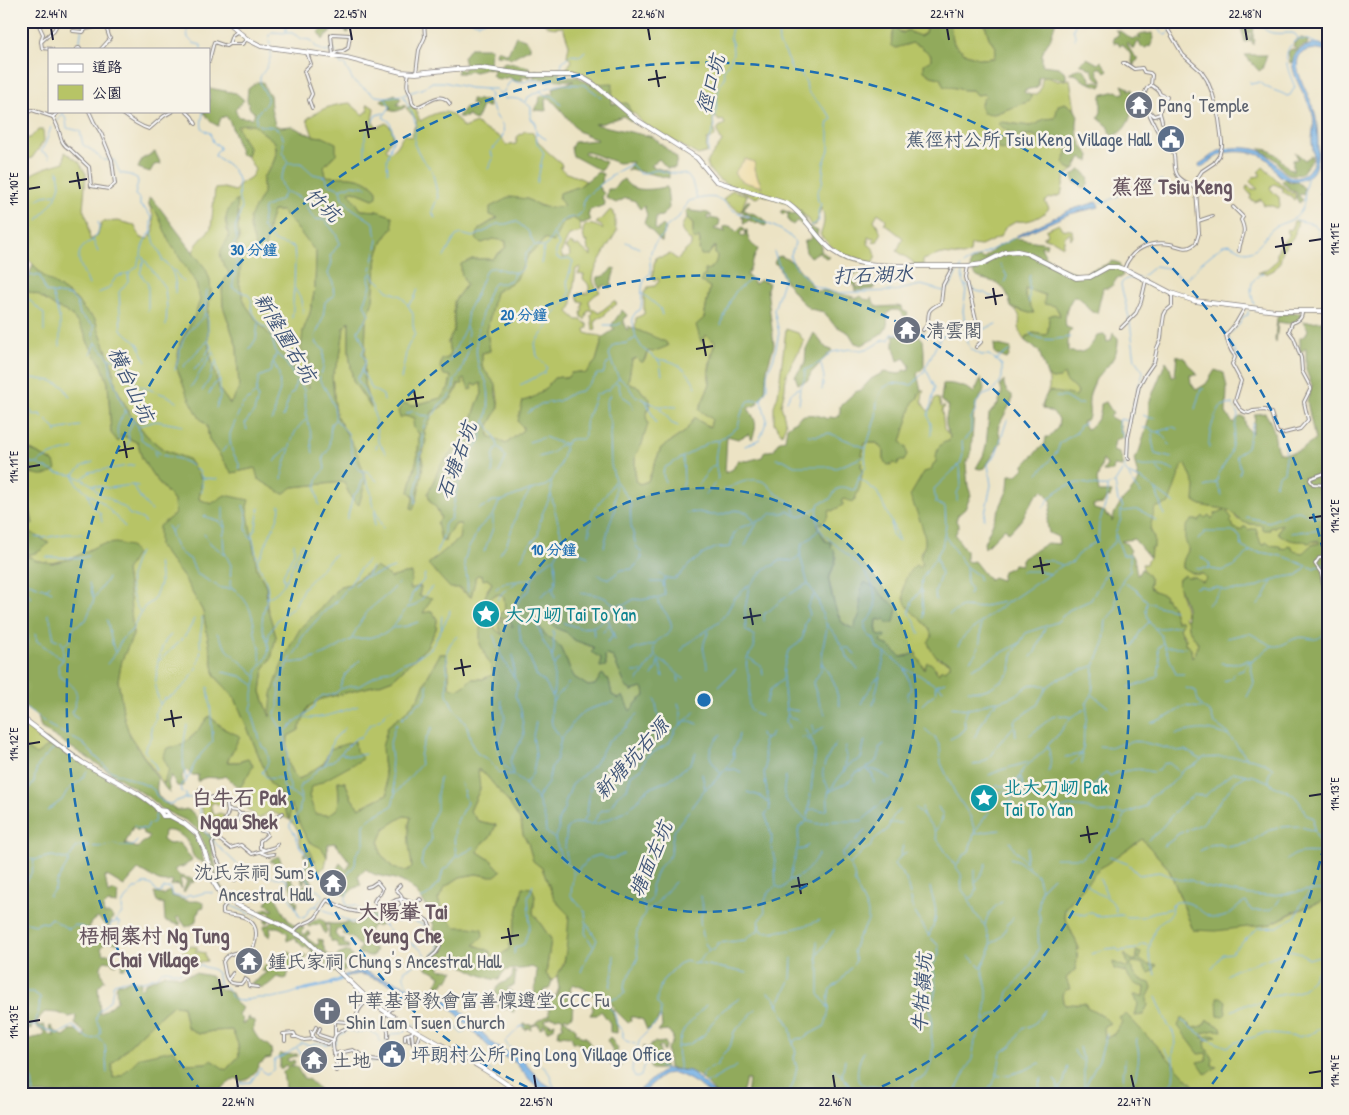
<svg xmlns="http://www.w3.org/2000/svg" width="1349" height="1115" font-family="'Patrick Hand','LXGW WenKai TC',sans-serif">
<style>
.green{fill:#b7c466;stroke:#6c7350}
.forest{fill:#91aa5b;stroke:#5a664b;fill-rule:evenodd}
.sand{fill:#eeda9e;stroke:#887e6c}
.water{fill:#74b1e6;stroke:#4b6a90}
.lines{fill:none;stroke-linecap:round;stroke-linejoin:round}
.stream{stroke:#74b1e6;stroke-width:1}
.river{stroke:#74b1e6;stroke-width:3}
.street-casing{stroke:#878280;stroke-width:4}
.secondary-casing{stroke:#878280;stroke-width:5.5}
.street{stroke:#fff;stroke-width:2}
.secondary{stroke:#fff;stroke-width:4}
.ticks{fill:none;stroke:#22223b;stroke-width:2}
.ring{fill:none;stroke:#1f6fb2;stroke-width:2.5;stroke-dasharray:9 6}
.labels{text-anchor:middle;dominant-baseline:central;stroke-width:5;stroke-linejoin:round;paint-order:stroke}
.worship-label{font-size:19px;fill:#5b616d;stroke:#f7f3e8;text-anchor:start}
.service-label{font-size:19px;fill:#4e5e75;stroke:#f7f3e8;text-anchor:end}
.culture-label{font-size:19px;fill:#0d838f;stroke:#f7f3e8;text-anchor:start}
.water-label{font-size:20px;font-style:italic;fill:#3f5477;stroke:#f7f3e8}
.quarter-label{font-size:21px;font-weight:bold;fill:#675660;stroke:#f7f3e8}
.centre{fill:#1f6fb2;stroke:#f7f3e8;stroke-width:2.5}
.ring-label{font-size:15px;text-anchor:middle;font-weight:bold;fill:#1f6fb2;stroke:#f7f3e8;stroke-width:5;stroke-linejoin:round;paint-order:stroke}
.neatline{fill:none;stroke:#22223b;stroke-width:2}
.ticks-label{font-size:12px;text-anchor:middle;fill:#22223b}
</style>
<rect width="100%" height="100%" fill="#f7f3e8"/>
<filter id="ink" filterUnits="userSpaceOnUse"><feTurbulence type="fractalNoise" baseFrequency=".02" numOctaves="2"/><feDisplacementMap in="SourceGraphic" scale="10" xChannelSelector="R" yChannelSelector="G"/><feConvolveMatrix kernelMatrix="1 2 1 2 8 2 1 2 1" color-interpolation-filters="sRGB"/></filter>
<filter id="wash" filterUnits="userSpaceOnUse"><feTurbulence type="fractalNoise" baseFrequency=".0096" numOctaves="4" result="noise"/><feDisplacementMap in="SourceGraphic" scale="20" xChannelSelector="R" yChannelSelector="G"/><feGaussianBlur stdDeviation="1.12" result="paint"/><feColorMatrix in="noise" values="0 0 0 0 0 0 0 0 0 0 0 0 0 0 0 0 0 1.4 0 .05"/><feComposite in="paint" operator="in"/></filter>
<g filter="url(#wash)">
<rect width="100%" height="100%" fill="#ece3c4"/>
<g class="green">
<path d="M544,21H926L927,24L925,34L920,36L898,31L903,46L912,43L920,46L931,54V76L940,78L944,87C955,86 959,91 972,90L977,95L984,94L986,96L994,114L1030,101L1031,95L1037,94C1042,88 1041,85 1042,78L1047,77L1058,81L1070,79L1075,110L1065,103L1055,118L1044,119L1037,124L1030,126L1001,122L1008,131L1006,136L996,144L1005,150L1020,135H1033L1039,139L1062,138L1068,143L1067,153L1068,168L1074,170L1065,176L1061,195L1048,199L1045,202L1049,208C1043,217 1028,223 1017,221L1005,228L1000,237L981,246L971,245L970,253L963,256L941,254L923,260V265H914L913,262L897,251L903,238L884,223L886,221L885,218L878,213L874,220L879,228L881,234L877,242L873,241L875,238L868,237V244C876,250 878,254 872,264L849,258L834,249L820,235C824,227 826,216 821,208L816,225L811,226C802,205 783,201 762,195L756,198C741,190 710,182 707,162L722,142L717,132L719,127L725,124L723,120L719,121L716,117L713,119L715,137L707,140L706,149L708,152L698,155L642,123L637,116L592,80L575,72L566,73V69L572,61L567,56L569,45L563,27C554,28 549,29 542,22Z"/>
<polygon points="949,21 984,21 989,38 996,47 994,58 981,59 966,54 954,44"/>
<path d="M350,103L363,115L369,110L367,107L368,104L374,108L372,120L377,127L386,123L391,127L393,135L386,149L390,152L396,147L404,134L411,137L417,120L406,108L410,107L412,103L416,110L420,121C440,110 450,106 463,128L476,123C485,133 499,131 506,145L516,144L517,137L525,131L532,132C539,145 550,154 561,163L562,167H559C569,176 575,175 586,181L580,186L560,193L564,206C547,209 541,207 527,199L479,229L482,243L493,238L506,241V247L492,259H472L461,272L466,285L454,301V330L448,342L450,355L448,358L451,376L449,387L441,398L411,406L404,416L415,418L419,433L418,454L409,492L414,496L411,508L423,463L421,455C426,446 426,440 424,430L430,421L432,412C442,407 450,403 455,393C459,385 457,385 464,378L470,390L472,384L481,383L482,394L477,404L468,433L463,444L450,454L428,493L430,501L437,509L441,518L445,542L447,535L456,524H462L459,540L428,564L439,575L471,597L475,577L478,574L482,576L483,579H487L492,583L487,590L488,599L495,595L501,594L504,598L505,609L497,618L502,619L507,616L509,617L513,627L512,628L502,621L504,635L497,631L490,621L480,644L494,674L483,679H471C463,687 461,691 449,687V672L446,654H440L428,676L419,697L407,712L388,726L383,761L388,794L359,808L352,799L345,782L338,781L339,798L338,808L329,815H315L309,796L312,787L363,758L330,749L324,763L298,780C285,766 287,754 288,736L299,730L308,707L321,699L377,685L393,679L426,648L436,629L437,619L423,613L419,596L421,587L410,590L404,574L390,578L340,586L321,608L301,627L271,719L261,692L264,668L271,659L276,636L267,607L266,586L257,569L211,504L199,499L195,469L188,459L164,450L147,436L130,414L116,387L113,368L95,319L83,309L77,300L41,274L33,264L26,257L27,245L21,242V182C32,171 50,166 64,162L65,152L79,162L86,174L83,209L88,220L90,240L97,236L102,222L118,221L134,225L141,238L149,239L154,230L153,215L149,205L157,213C166,230 201,284 200,300C199,313 186,332 180,343L199,417L207,426L209,440L232,473L255,468L293,487L344,482L351,498L344,430L336,415L332,376L340,357L344,328L349,320V353L353,381L370,406L364,384L366,322L373,300L377,256L383,240L387,236L377,211L361,210L348,192L354,191L373,199L377,191C364,173 346,178 326,177L324,166L336,154L323,137L313,136L307,119C322,108 331,105 350,103Z"/>
<path d="M241,124L248,125L252,124L275,142C278,158 273,165 263,177L265,248L269,223L273,211H281L291,221L316,252L315,288L310,313L303,331L310,368L309,389L298,375L275,341L257,321L245,304L239,282L240,274L233,250L239,241L237,201L225,220L229,237V273L222,285L223,306L237,347L239,390L230,404L219,389L209,350L207,319L211,291L193,252L197,244L211,228L215,189L224,188L235,191L240,184L251,177L255,170L247,156L249,148L243,139L237,126Z"/>
<polygon points="38,130 43,130 44,141 32,158 22,161 21,139 30,138"/>
<polygon points="1263,167 1292,194 1293,192 1295,192 1295,199 1293,200 1292,197 1283,192 1283,188 1274,184 1270,188 1275,194 1279,197 1280,206 1277,208 1270,205 1264,205 1261,199 1255,202 1250,199 1251,195 1246,189 1247,186 1252,189 1258,189 1250,182 1253,177 1260,176 1260,173 1258,172"/>
<polygon points="732,190 747,195 741,212 723,200"/>
<path d="M610,210L613,212V215L615,216V226L617,231C611,241 594,267 593,278C593,284 596,288 600,292L595,295L589,301L591,308L599,313L614,301L617,304L607,311L604,316L597,319L595,323L596,329L593,330L591,315L593,313L591,310H588L585,320L582,317L581,313L583,310L582,308L583,302L579,301L577,296L578,294L588,293C591,286 588,283 583,279L584,275L578,274L581,267L576,269L572,300V306L568,312L577,320H581L587,324L588,328L585,329L586,333C592,336 597,334 603,337L596,361L585,374L579,372L571,373L567,378L561,377L554,378C545,389 537,398 523,401V430L506,444L489,436L488,427L499,407L496,385L482,367V353L490,351L487,331L495,292L516,280L529,254L539,246L544,239L554,241L563,222L573,218L579,221L581,232L569,235L561,253L563,258L570,256L569,250L565,248L570,243L576,246L578,245L591,256V252L588,250L587,244L588,241L585,242C579,223 587,221 603,229L602,226L596,223L603,218Z"/>
<path d="M687,218L693,223V232C701,238 700,242 699,251L708,255L715,246V254L717,256L716,263L710,269V286L704,318L706,335L715,341C712,354 706,371 710,384L699,410L712,419L710,427L699,421L695,418L685,432L661,448L648,481L640,484L635,481V456L642,444L646,416L649,408L646,395L642,392L639,387L632,385L628,382L632,360L637,358L645,360L648,351L642,332L635,329L636,318L644,314V293L648,287L655,286L659,281L658,279L654,280L652,278C654,271 653,264 656,257H662L670,254L678,260L682,254L691,246V241C681,232 678,229 687,218Z"/>
<polygon points="1294,221 1298,221 1294,236 1283,250 1280,262 1274,270 1266,274 1265,272 1259,273 1258,273 1267,269 1274,263 1277,258 1277,254 1279,247 1289,235 1289,233 1286,232 1288,229 1290,230 1292,229"/>
<polygon points="1059,224 1062,229 1072,230 1073,237 1071,239 1070,233 1065,236 1063,246 1053,240 1043,238 1048,234 1046,230"/>
<polygon points="21,289 38,295 57,308 65,311 73,317 84,332 88,343 102,366 108,383 111,433 118,441 122,435 138,443 142,458 152,474 174,501 175,514 159,546 184,578 201,608 203,612 215,676 235,698 270,783 279,793 285,810 290,819 291,802 299,822 308,840 322,847 327,857 325,867 318,871 313,857 301,846 298,830 290,820 270,811 259,819 246,808 249,799 240,788 253,765 248,759 238,762 227,762 225,729 209,716 195,734 182,745 169,769 163,784 130,736 124,718 118,680 122,660 133,635 130,599 126,571 99,545 71,559 51,563 34,560 33,558 21,555 21,554 29,555 26,530 33,524 27,497 21,490 21,467 32,474 54,462 24,447 21,439 21,413 30,417 21,405"/>
<path d="M1024,289C1030,291 1040,292 1045,295C1052,299 1058,309 1060,316H1049L1048,331L1046,335L1033,333L1029,336H1026L1025,341C1019,334 1018,326 1020,318L1018,313L1011,307L1029,313Z"/>
<polygon points="786,329 798,333 804,341 786,375 785,389 781,405 786,424 782,434 774,423 774,406 778,395"/>
<polygon points="1064,374 1066,381 1078,391 1077,396 1053,402 1044,410 1042,406 1049,388 1049,380 1047,375 1052,379"/>
<path d="M921,390H924C921,400 921,403 928,411L931,409L935,398L939,399L941,407H945L942,410L944,429L950,436L949,442L936,462L925,536L926,544L920,553L922,564L920,568L930,628L933,637L930,641L938,659L950,662L951,666L940,674L937,673L936,668L925,669L916,659L917,655L913,654L901,657L881,644L882,636H880C875,631 877,627 877,620L895,618L892,603L884,597L877,589L860,597V615L856,622L855,628H852L842,622L835,607L829,580L837,557C831,549 823,535 817,528V526L830,510L841,502L861,468L862,454L865,443H877L884,452V461L890,465L894,463L913,401L917,399Z"/>
<path d="M1188,454L1201,505L1211,507L1231,509L1237,519L1244,522L1251,524H1262L1270,530L1271,527L1274,528L1275,526L1284,522L1279,534L1286,538L1305,541L1308,543L1310,541L1321,542L1319,544C1310,542 1309,550 1302,554L1294,551L1288,545L1286,548L1280,549L1260,544L1248,531H1239L1215,516L1212,520C1195,517 1193,534 1188,547C1189,555 1182,558 1183,568L1195,574H1203L1207,578L1203,582L1194,577L1179,579C1177,590 1185,604 1186,615L1184,616L1185,619L1188,618V628L1198,643L1196,652L1192,659L1191,649L1185,644L1184,636L1179,628L1181,620L1176,621L1172,606L1158,593L1149,587C1153,573 1143,575 1142,564H1146L1147,561L1150,558L1152,533L1143,515L1176,473Z"/>
<polygon points="537,608 554,626 558,629 566,632 574,640 593,647 606,666 605,656 607,655 613,657 626,687 632,691 642,688 644,689 645,696 638,701 630,712 622,696 620,699 612,695 609,680 602,674 595,685 588,686 574,677 559,645 544,634 530,610"/>
<polygon points="21,721 46,741 52,744 21,790"/>
<path d="M477,768L486,775L509,803L521,822L523,834L528,843L533,860L542,868L554,898L562,908L569,915C568,937 569,965 552,981L546,974L551,939L533,913L535,895L523,888L509,949L501,955L494,956L488,950L456,938L451,923L444,914L438,900L445,887L460,877L476,874L488,876L492,861L478,852L480,846L491,836L496,825L478,821L470,811L480,789Z"/>
<path d="M199,794C204,803 212,799 220,797L223,800L226,806H225L221,804L218,805L215,802L211,804V808L214,815L220,813L224,815C224,820 221,824 220,830L216,831C213,828 212,824 209,820L205,821C201,811 204,802 193,796Z"/>
<polygon points="404,816 411,817 409,824 412,867 407,871 393,868 381,854 379,842 385,828"/>
<path d="M1142,839L1169,869L1193,930L1271,924L1293,913L1328,899V1094H1197L1122,1022L1114,1034L1105,1039L1104,1025L1109,1024C1098,1010 1083,1003 1065,1005L1063,1002L1062,994L1066,990V978L1076,969L1078,946L1064,915L1065,908L1099,869Z"/>
<polygon points="193,946 195,947 196,946 198,949 195,951 205,953 205,955 207,961 200,962 199,964 187,966 188,961 184,959 181,953 188,947"/>
<path d="M173,1005L183,1006L187,1027L198,1034L213,1031L232,1030L238,1044L239,1056L226,1070L206,1063L185,1064L140,1057L122,1075L113,1078L112,1064C132,1043 151,1023 173,1005Z"/>
</g>
<g class="forest">
<polygon points="323,21 335,21 338,25 345,25 349,32 347,33 344,26 339,27 332,24 330,33 326,35 323,40 318,32 322,29 325,24"/>
<path d="M926,21H949L954,44L966,54L981,59L994,58L996,47L989,38L984,21H1056L1050,40L1044,49L1042,55V65L1059,67L1066,73V79C1054,80 1051,74 1039,77L1038,86L1036,88L1029,89L1024,91L1025,93L1031,95L1030,101L994,114L983,113L980,106L983,99L986,96L985,94L976,95L972,90C959,91 955,86 944,87L940,78L931,76L924,71V64L931,60V55L920,46L912,43L896,48L891,45L894,27H897L899,32L903,33L908,30L912,33L920,36L925,33L927,24Z"/>
<polygon points="1242,23 1254,24 1253,38 1255,40 1253,45 1251,36 1251,31 1248,32 1251,41 1245,42 1242,31"/>
<path d="M1115,30C1124,31 1125,37 1133,39L1136,37L1141,39L1138,35L1152,33L1154,38L1150,47L1148,46L1146,48L1141,47L1139,42L1137,43L1135,48H1132L1127,42V44L1132,53L1134,54L1135,57L1138,58V60L1134,63V67H1133C1132,63 1132,60 1131,56C1130,51 1125,49 1123,44L1120,46L1118,42L1115,43H1114L1113,38L1117,36L1119,33Z"/>
<path d="M516,36L525,39L530,45V49C525,50 516,56 510,59L507,56L496,55L497,50L508,54Z"/>
<path d="M1302,38L1308,41L1307,45C1299,46 1294,54 1293,62L1290,63L1288,52L1291,49L1295,50L1296,48L1293,47L1294,43L1297,42V39Z"/>
<polygon points="470,48 491,48 490,64 492,67 498,67 505,62 529,67 532,72 530,73 531,78 529,77 521,77 523,80 515,81 509,77 499,80 492,76 495,70 485,68 476,72 470,71 466,73 457,73 459,68 463,71 465,65 463,57"/>
<polygon points="1245,55 1267,55 1262,69 1259,71"/>
<path d="M1087,58L1098,64L1101,61L1108,70L1105,72L1102,68H1097L1098,73L1103,81C1097,80 1094,76 1092,70L1080,63Z"/>
<polygon points="559,68 561,77 578,77 591,84 613,83 612,104 627,103 636,124 623,116 603,123 594,124 653,137 677,158 675,168 667,168 659,159 651,166 669,172 669,178 638,171 631,169 627,171 633,162 618,163 585,151 584,153 606,162 601,171 573,156 571,148 574,142 598,140 578,131 562,111 550,98 545,100 546,111 534,110 539,103 540,96 554,93 553,88 574,81 533,78 535,70 551,73"/>
<path d="M1082,68L1088,74L1091,82L1097,81L1103,83L1101,87C1093,84 1082,82 1077,75L1069,73L1074,70Z"/>
<path d="M257,82H263L266,90L270,95L271,108L275,125L280,127L291,126L313,136L323,137L336,143V154L324,166L326,176C346,178 364,173 377,191V197L373,199L354,191L349,192L361,210L377,211L392,216L393,228L383,240L377,256L373,300L366,322L364,384L371,408L353,381L349,353V321L344,328L340,357L332,376L336,415L356,450L366,479L359,505L351,498L344,482L293,487L283,494L258,479L255,468L232,473L209,440L207,426L199,417L187,394L176,366L180,343L194,317L200,300L196,283L170,243L161,222L157,213L149,205V198L153,199L206,269L210,280L211,291L207,319L209,350L219,389L230,404L239,390L237,347L223,306L222,285L229,273C218,255 217,255 229,237C225,221 223,212 237,200L239,241L233,250L241,261L240,274L239,282L245,304L257,321L275,341L298,375L309,388L310,368L309,358L301,349L303,331L310,313L315,288L316,252L291,221L281,211H273L269,223L265,248L260,255L256,249L250,228V217L263,193V177L271,168L277,153L275,142L252,124C247,125 242,123 237,126L243,139L249,148L247,156L241,155L230,122L226,116L221,118L218,126L211,122L203,111H209V88L236,93L244,100L235,110L239,117L252,118L255,113L250,109L247,100L248,89Z"/>
<path d="M1122,85L1129,88V91L1132,89C1134,106 1132,129 1113,136L1109,133V127L1098,118L1101,112V95L1116,91L1122,94L1125,92Z"/>
<path d="M395,94L401,99L397,105L406,106C402,110 395,113 390,110L391,106L382,102L381,100Z"/>
<polygon points="471,99 488,101 489,107 482,106 476,121 467,115 467,117 458,117 465,107 474,109 475,105 471,104"/>
<path d="M1065,103L1075,110L1078,116C1075,131 1078,144 1090,155L1089,161L1085,160L1081,157L1074,170L1068,168L1063,162L1067,153L1068,143L1062,138L1039,139L1033,135H1020L1005,150L998,149L996,144L1006,136L1008,131L998,124L1001,122L1030,126L1037,124L1044,119L1055,118L1058,105Z"/>
<path d="M1259,148C1281,151 1278,162 1293,171V160L1298,159L1295,152L1305,160L1312,155V160L1301,174C1282,177 1284,167 1272,157C1268,154 1263,152 1259,148Z"/>
<polygon points="155,152 161,164 154,165 150,172 138,168 142,159"/>
<path d="M1081,169C1088,177 1092,179 1085,189L1081,188L1080,184L1074,182L1072,176Z"/>
<path d="M598,172L603,174L602,183L598,187L601,188V191L603,192L604,194L602,197L605,205L590,210L588,216L591,220L582,224L573,218L563,222L554,242L544,239L539,246L529,254L516,280L495,292L487,331L490,351L482,353V367L496,385V395L499,407L488,427L489,436L506,444L523,430V427L518,422L519,416L523,401C537,398 545,389 554,378L561,377L567,378L571,373L579,372L585,374L596,361L603,337L615,329L611,326L622,310L627,315L626,317H624V324L625,326L626,329L628,330V326L666,342L668,346L653,352L648,351L643,362H640L636,358L632,360L628,382L632,385L639,387L642,392L650,399L649,408L646,416L648,424L642,444L635,456V481L640,484L648,481L661,448L685,432L695,417L699,421L710,427L712,419L699,410L710,384L709,371L715,341L714,340H711L706,335L702,342H701L696,325L704,318L710,287L701,282L702,277L705,276V270C713,269 716,264 717,256L715,254V246L708,255H701C697,248 702,243 699,237L696,240L692,237L693,232V223L687,218L686,211L690,209L691,211L708,213L712,216H707L708,220L710,218L720,220L719,225L714,229L726,232L723,227L730,226L737,232L742,227L745,229L741,232L740,235L745,236L746,230H747C747,240 751,244 758,249L747,275L755,284L761,280L769,283L767,289L774,345L767,369L765,392L756,405L748,408C756,420 758,425 752,439L749,434L738,439L727,436L725,473L733,469L738,460L747,461L762,457L765,451H769L774,450L778,442L785,439L787,427L794,422H796C800,411 818,414 827,419L830,417L836,418L840,415V406L855,392L861,390L871,379L884,372L899,374L904,370L908,371L910,366L904,358L898,361L894,347V338L892,335H898L902,331H915L923,340L924,351V367L917,374L921,390L917,399L913,402L901,442L906,447L907,454L904,461H899L898,465L894,463L888,465L884,462V452L877,443H865L862,454L861,467L863,468L860,487L855,499L853,502L843,499L841,502L843,503V505L832,511L830,510L829,511C829,516 825,521 821,524L818,523L817,528L821,533L825,541L831,542V548L834,549C839,565 831,566 829,579C828,586 837,615 841,621C844,625 850,628 855,628C855,622 857,621 859,616C864,605 856,593 865,582L877,589L884,597L892,603L897,608L894,623H886L885,618L883,621L879,619L877,620L876,628L877,630V633L880,636L884,635L886,636L885,638L881,640V643L888,645L901,657C905,657 912,656 914,652L916,653V657L919,659L924,669L927,662C936,664 934,671 939,674L940,670H945L950,666V662C938,659 931,654 928,642L932,637C930,623 916,618 908,607C899,595 904,573 916,565L920,568L922,564C917,551 925,552 925,542C926,532 914,506 910,496L924,472L931,470L933,464L936,462C936,452 937,443 949,441L950,436C944,426 945,417 949,407L941,400L943,384C950,382 969,387 974,393L981,378L984,388L983,393L976,404L974,411L971,454L966,464L968,486L971,495L965,509L958,515L956,521L959,526L955,535L966,551V560L969,562L974,561L989,580L993,577L1001,580L1003,571L1010,568L1014,564L1021,565V559L1047,543L1059,544L1058,537L1049,533L1047,523L1052,502L1043,490L1036,495L1022,519L1009,533L1005,528L985,548L984,543L1008,489L1009,475H1017L1024,468V465C1031,458 1037,450 1045,444L1046,437H1049L1058,427L1059,419L1053,413L1043,408C1043,401 1045,395 1050,391L1076,396L1078,392L1066,381L1064,374L1060,378L1052,379L1047,375L1039,351L1025,341L1026,336H1029L1033,333L1046,335L1048,331L1049,316L1054,314L1060,316L1059,312L1055,306L1044,304L1045,295L1025,289V295L1034,313H1029L1011,307C1009,300 1008,293 1003,288C994,277 976,283 973,271H970L971,262L980,257L983,259L997,247L1014,238L1047,243L1046,247L1041,246C1044,259 1056,266 1068,270C1073,272 1075,271 1079,274L1083,275C1090,268 1103,268 1112,261L1119,263L1123,275L1121,278H1117C1113,285 1111,289 1103,288L1097,313C1086,311 1088,306 1082,300C1081,299 1075,296 1074,296C1067,306 1064,315 1066,327L1072,329L1068,334V351C1084,356 1090,348 1097,336L1103,335L1106,336L1107,342L1111,341L1113,333L1118,338C1119,352 1112,362 1102,372C1100,375 1096,378 1095,381C1093,387 1089,393 1089,400C1088,407 1091,412 1088,419L1082,422L1086,429C1097,425 1101,415 1101,404L1106,402L1113,413L1110,417L1119,422L1123,437L1115,440L1113,451L1119,453L1122,458V467L1114,466L1113,471H1103L1107,465L1103,460L1097,480L1099,492H1112L1110,497L1106,498L1103,504L1093,505L1094,509L1105,512L1106,515L1112,518V522L1115,512L1121,502L1129,494L1139,481L1134,459L1139,452L1148,422L1149,403L1166,361L1170,367L1172,376H1175L1177,355L1185,358C1188,368 1194,366 1197,375H1190L1191,383L1196,390L1206,384L1215,370L1224,373L1227,388L1226,413L1233,423L1240,417H1244L1246,427L1252,433L1254,426L1255,414L1265,413C1269,419 1273,426 1274,433C1276,441 1275,446 1279,453C1297,454 1300,451 1315,440L1307,401L1312,386L1306,370V348L1300,353V338L1306,335L1308,329L1303,322L1322,321L1328,319V899L1293,912L1271,924L1216,931L1193,930L1169,869L1142,839L1099,869L1065,908L1064,916L1078,946L1076,969L1066,978L1070,989L1066,990L1062,994L1063,1002L1065,1005L1080,1003H1085L1087,1007L1102,1015L1110,1023L1104,1026L1105,1039L1114,1034L1122,1022L1119,1018L1126,1014L1202,1094H747L749,1080H746L742,1094H716L704,1080L701,1079V1077L690,1071L669,1068L667,1049L672,1043L673,1036L667,1031L658,1032L662,1027L661,1017H659L656,1024L647,1030L643,1020L634,1017H630L631,1021L628,1023L615,1010L608,997L605,1002L613,1010C613,1021 618,1021 617,1033L610,1032V1023L601,1011L597,1015H590L593,1010L592,1005L596,1003V996L589,993L583,988L573,984L570,988L571,992L568,997L569,1000L573,1003L572,1016L568,1019L565,1017L564,1019L576,1029V1033H579L580,1036L586,1037L594,1051L600,1052L603,1055L602,1058H591L582,1044L573,1042L571,1036L558,1035L559,1029L564,1026L562,1025L563,1019L560,1017L556,1018L551,1017L545,1020L546,1022L551,1024L549,1025H550L555,1023L554,1028H552L550,1031H547L544,1024L541,1029L539,1028V1024L532,1026L531,1030L528,1028L526,1030L523,1028L524,1024L531,1025L535,1024L537,1021L550,1014L548,1012L551,1010L543,1007L538,1009L534,998L537,970L532,967C528,968 524,969 519,969C508,970 504,968 499,980C482,979 465,966 450,959L439,967L442,970L448,969L454,971L448,981L446,979L443,984L436,986L440,976L433,971L426,968L425,964L441,947L433,937C436,929 433,923 430,915C423,897 410,882 391,878C379,875 376,877 366,869L358,876L361,885L353,889L346,896L339,890L338,882L334,874L340,863L347,870L350,862L335,843L328,844L327,857C320,843 319,849 309,841C304,836 294,811 291,804L290,820L285,810L279,793L270,783L235,698L215,676L203,612L201,608L184,578L159,546V526L175,514L174,501L152,474L142,458L138,443L122,435L118,442L111,433L108,383L102,366L88,343L84,332L73,317L65,311L57,308L38,295L24,290L33,264L41,274L77,300L83,309L95,319L113,368L116,387L130,414L147,436L164,450L188,459L202,480L199,499L211,504L225,495L249,500L247,507L257,569L266,586L267,607L276,636L271,659L264,668L261,692L270,717L272,694L280,669L290,646L301,627L321,608L340,586L350,584L376,567L388,575L390,578L404,574L412,573L410,589L421,586L419,596L432,598L423,613L432,611L437,619L436,629L426,648L393,679L377,685L321,699L308,707L299,730L288,736C287,754 285,766 298,780L324,763L330,749L355,741L356,751L363,759L312,787L309,796L315,814L329,815L338,808L339,798L338,781L345,782L352,799L359,808L388,794L383,761L382,747L388,726L406,712L419,697L428,676L440,654H446L449,672V687C461,691 463,687 471,679H483L494,674L480,644V632L483,624L490,621L497,631L503,635L499,628V623L501,620L513,627L508,617L497,618L505,609L504,598L501,594L495,595L488,600L485,596L492,583L487,579L483,580L482,576L478,575L475,577V581L471,597L460,588H450L428,564L459,539L461,524H456L447,535L444,542L441,540L437,523L441,518L437,509L430,501L428,493L441,464L450,454L463,444L468,433L477,404L482,394L481,383L476,385L472,384L473,389L470,390L464,379L462,380L463,384H458C453,400 446,405 432,412L430,421L424,430L426,441L421,455L423,463L422,473L417,499L413,509L411,508L414,496L409,492L418,454L419,433L414,429L413,422L415,418L404,416L400,418L398,411L404,403L411,406L441,398L449,387L451,376L444,375L440,367L442,359L448,358L450,355L448,342L454,330V301L466,285L461,272V264L472,259H492L506,247V241L493,239L482,243L476,240L479,229L498,218L490,215V207L510,197L527,199L540,206L550,208L564,206L559,198L560,193L580,186ZM1186,464L1195,486L1194,501C1204,509 1218,506 1230,511C1234,513 1235,516 1239,519C1245,525 1254,524 1262,525V528L1264,530H1270L1271,527L1274,528L1275,526L1282,524L1278,532C1283,540 1296,542 1305,541L1308,543L1318,540L1320,543C1317,544 1312,544 1309,547C1306,549 1306,551 1302,553L1294,551L1291,546L1288,545L1286,548L1281,549V547L1279,546L1270,545L1266,542L1265,543L1264,545L1261,544L1256,529H1250L1248,530L1246,527H1243L1242,530H1239L1233,527V524L1230,522L1232,520L1230,515L1224,510L1215,514L1212,519L1209,515L1205,518L1203,516L1198,522L1197,520H1192C1183,528 1183,539 1189,549C1186,555 1182,560 1183,568L1195,574H1203L1207,578L1203,582L1194,577H1187L1184,575L1179,579L1178,584L1186,607L1188,628L1198,643L1196,652L1192,658L1191,649L1187,644H1185V641L1187,639H1184L1179,628L1182,623L1181,620L1176,621L1171,603H1168L1167,598L1164,599L1165,595L1154,591L1149,587C1152,577 1149,576 1142,569H1141L1138,575H1137L1134,557L1129,553L1131,551L1126,543L1121,541L1134,539L1150,558L1151,548H1154V538L1150,529L1155,508L1169,503L1182,466ZM537,609L554,626L558,629L566,632L574,640L593,647L594,649L591,652L601,658L600,667L606,666L605,656L607,655L613,657L626,687L632,691L641,688L644,689L645,696L638,701L630,711L623,696L619,699L612,695L609,680L602,674L595,685L588,686L574,677L559,645L544,634L531,610ZM478,769L486,775L509,803L521,822L523,834L528,843L533,861L542,868L554,898L562,908L569,915L567,942L564,964L557,976L559,988L556,996L546,997L543,992L544,990L549,989L552,981L546,974L551,939L533,913L535,895L532,888L523,887L509,949L501,955L494,956L488,950L474,945L483,936L482,929L470,927H455L444,914L438,900L445,887L460,877L476,874L488,876H495L501,871L492,861L478,852L480,846L491,836L496,825L478,821L470,811L480,789ZM404,816L411,817C406,834 410,850 412,867L406,871L393,868L381,854L379,842L385,828Z"/>
<path d="M624,179C631,194 653,189 667,187L669,208L662,216L656,217L655,229L657,230L663,225L666,229L663,235L662,242L644,223L647,215L644,206L640,209L635,201L626,198L616,203L606,198L608,189H614L619,182Z"/>
<polygon points="1285,179 1290,182 1296,181 1304,188 1304,195 1300,194 1299,196 1303,200 1299,203 1296,197 1297,193 1295,191 1291,191 1282,181"/>
<path d="M747,201H750L744,208L745,211C754,214 761,215 767,224L765,226L760,224L758,221L756,224L749,220L744,224L743,220L744,219L741,217V216L748,218L752,217L750,215L744,214L742,210Z"/>
<polygon points="782,210 793,214 801,210 807,226 818,231 816,238 821,239 821,251 829,257 827,259 819,252 810,257 806,252 804,242 812,238 810,231 797,221 793,225 788,221 788,213 781,214"/>
<path d="M781,256L793,262L806,277L815,291H827L858,298L861,296L864,299L869,300L872,298L874,303L877,307L896,306L902,307L903,311L908,313L906,318L898,310H892L887,314C890,335 878,336 862,345L855,343L849,333L834,325L824,312L810,309L799,299L784,279L778,265L774,263L777,257Z"/>
<path d="M612,268L615,269L611,283L613,286L609,288L605,285L600,288L597,284L598,277C604,277 609,273 612,268Z"/>
<polygon points="860,270 864,273 853,274 852,279 856,282 859,281 856,285 857,287 875,286 873,289 855,291 854,285 849,283 849,276 853,272"/>
<polygon points="1301,313 1300,318 1291,324 1278,322 1276,343 1275,340 1277,318 1279,314"/>
<polygon points="814,333 826,348 832,350 811,373 808,380 798,384 795,376 805,363 806,349"/>
<polygon points="994,344 1011,348 1009,356 1007,359 995,354"/>
<path d="M1004,380C1003,387 1007,392 1012,395V401L998,427L1001,442L985,468L980,469L976,468L983,456L986,446L989,414L998,404L1002,392L1000,385Z"/>
<path d="M21,439L25,447L54,462L56,469C46,480 32,474 21,467Z"/>
<path d="M21,490L27,497L33,524L27,530L49,543C41,552 33,556 21,554Z"/>
<path d="M116,543L130,546L136,554L126,571L130,599L133,635L122,660L118,680L124,718L130,736L158,779C155,794 157,796 169,806H172L175,810H183L186,809C200,814 196,824 205,834H210L211,836H214L216,838L212,841L213,854L220,886L223,889H220L217,884L216,874L202,839L196,828L185,820L163,810L147,796L41,728L38,717L21,704V555L33,558L34,560L52,563L71,559L99,545Z"/>
<path d="M209,716L224,729L240,736L227,762H238L248,759L253,766L240,788L230,781L225,776C215,781 205,773 198,782V775H191L187,770C180,775 182,779 184,786H177L171,775L168,783L170,794L163,785L169,769L163,757L167,748L182,745L195,734Z"/>
<path d="M46,739L144,801L161,815L183,826L192,832L198,841L202,853L204,863C200,861 196,860 194,857C191,853 192,850 190,846C185,836 174,829 164,831L163,840L169,844L179,843C185,848 187,855 192,860L191,862C187,863 187,865 184,866C180,868 178,867 174,870L180,876L193,879L194,882L192,883L190,880L189,881V885L187,887L184,893L183,892L187,881L180,878L182,889L177,884L171,886L173,881C152,885 154,873 138,870L124,886L109,877L105,876L108,894L114,891L118,893L117,904L108,903L103,908L104,914H110L113,917L108,927L98,918L91,922L89,928C93,930 97,932 101,933C108,935 115,935 121,940L117,944L113,942H105L101,949L104,954H111C116,960 123,961 131,960L128,965L125,968H121L122,963L118,962L116,965L112,963L111,961L109,962L105,961C98,967 101,974 105,980L98,987L100,1014L117,1001L116,987L118,983H125L131,979L137,983L140,981L141,982L139,987L142,988L145,983L165,974H173L180,977L195,973L211,976L220,989L232,993L236,1003L242,1008L238,1015L242,1019V1024L247,1021V1018L248,1017L250,1018L249,1020H252L255,1022L253,1030C254,1032 257,1037 258,1038C266,1046 274,1044 271,1058L265,1059L263,1062L260,1063C255,1072 251,1081 240,1081L236,1078L227,1084L216,1094H21V745L36,755L49,746ZM133,827L136,830H142L143,833L149,836L148,840L142,843L138,848L125,844ZM173,1005L183,1006L187,1027L198,1034L213,1031L232,1030L238,1044L239,1056L226,1070L211,1060L206,1063L185,1064L173,1050L140,1057L122,1075L113,1078L112,1064C132,1043 151,1023 173,1005ZM45,1012L58,1013L69,1017L76,1015L75,1024L85,1033L84,1038L76,1030H69L68,1033L64,1036C57,1033 54,1032 51,1026L49,1027L55,1036L48,1034L44,1025L40,1026L36,1024L40,1017ZM32,1023L36,1025L38,1028L44,1031V1033L43,1036L29,1039H25L26,1032L29,1029L31,1030Z"/>
<path d="M307,848L310,850L313,859L316,860L312,862L309,875L312,882V889L307,892L298,893L295,899L298,903L296,907L292,896L293,894C289,882 284,866 270,861L272,859L279,856L283,868L287,870L286,872L288,873L297,888L309,884L306,877H304V884L302,882V871L305,869L309,856L308,854L305,857L303,854H305L306,851L304,849Z"/>
<path d="M170,891L172,896C177,898 183,900 188,901C196,902 197,899 204,904V907L200,908L195,923L186,927L179,917L176,918L180,922V925L165,921L164,905L157,901L154,893L164,895L167,892Z"/>
<path d="M271,895H273C282,904 283,919 295,925L296,928L302,926L304,929L301,932L304,935L309,931L310,934L306,936L307,938L316,945L319,944L318,939L322,940L324,948L328,954L327,957L323,952C317,953 314,957 308,957L312,951V949H308L306,947H303L294,938L287,941V937L288,934C283,929 278,925 270,928L271,933L270,937L266,934L264,927L265,925H269L274,920L272,916L268,923L265,921V919H268L270,915L271,914L268,912L262,914V912L261,911L266,908L273,911V908L266,904Z"/>
<path d="M368,913L373,915L384,916L380,919L381,924L377,927L375,925L372,926C367,934 365,945 376,949L373,956C369,957 364,954 359,954L358,951L360,949L361,947L352,938L343,934L344,930L337,929L335,934L339,939H344V944L348,945L349,948H339L336,942H332L329,938V925H325L327,931L325,934L321,925L316,924L309,927L307,925C311,923 315,919 319,919C322,919 324,922 327,923C333,925 342,924 348,922L351,925L356,924L359,920L366,918Z"/>
<path d="M290,951L293,958H296L298,956L303,954L306,956V958L297,966H294L292,970H289L287,978L284,979L277,977C268,985 263,992 251,983L254,981H257L259,978L267,972L261,970L265,965H279L287,952Z"/>
<polygon points="348,951 355,960 347,961 346,964 337,961 338,966 342,964 345,968 345,970 340,972 334,971 332,972 330,968 327,969 325,966 327,965 320,958 323,957 326,959 330,955 337,960 337,955"/>
<path d="M1136,951L1141,953L1139,958C1144,964 1148,966 1157,965L1153,971L1149,973L1141,963L1132,962L1131,965C1133,976 1139,980 1150,983L1152,988L1147,998L1148,1005L1143,1015L1135,1016L1138,1004L1134,995L1144,996L1145,987C1133,985 1132,982 1126,972L1114,969L1113,962L1128,968V963L1124,954L1132,960H1137Z"/>
<polygon points="513,971 516,972 514,986 507,988 508,990 511,991 517,1000 514,1009 514,1012 512,1012 510,1009 502,1009 498,1007 498,997 495,991 499,985 512,978"/>
<polygon points="1217,997 1221,997 1226,1001 1225,1008 1226,1013 1223,1017 1218,1016"/>
<path d="M1182,1017L1193,1028C1200,1027 1204,1026 1207,1020L1221,1027L1222,1031L1215,1030L1203,1033L1202,1038L1211,1035L1217,1036L1205,1041L1206,1048L1213,1058L1212,1065L1217,1067L1206,1074L1198,1062L1206,1060L1207,1053L1199,1054L1178,1026Z"/>
<polygon points="610,1037 618,1049 616,1054 619,1060 622,1063 621,1067 617,1067 610,1065 610,1060 607,1059 607,1053 613,1055 612,1049 607,1040"/>
<path d="M655,1042L657,1043L665,1042C667,1046 666,1048 663,1051L662,1046H660L658,1048L660,1051L659,1054L661,1057L660,1060L662,1061L661,1064L665,1065V1068C661,1070 656,1069 651,1069L650,1066L654,1059L652,1058L650,1059L648,1056L645,1059L646,1053L643,1048L644,1046L646,1048L650,1047L651,1044Z"/>
<polygon points="281,1053 282,1055 297,1054 298,1056 291,1057 287,1059 289,1062 294,1060 295,1063 290,1066 296,1066 303,1078 308,1079 324,1094 282,1094 285,1088 283,1072 288,1067 285,1065 281,1070 279,1068 280,1066 280,1059 278,1056"/>
</g>
<path class="sand" d="M745,159L755,162L754,169L762,187C752,184 739,183 734,173Z"/>
<g class="water">
<path d="M1315,44H1320L1328,48V52C1319,50 1310,47 1302,53C1288,64 1310,96 1314,109C1318,122 1321,162 1312,173C1304,183 1287,183 1278,174C1274,169 1272,163 1267,159C1258,152 1241,151 1230,152C1218,153 1210,162 1200,168L1199,164C1207,160 1215,151 1225,149C1236,147 1253,147 1263,152C1276,159 1287,189 1306,173C1318,162 1313,155 1312,141C1312,133 1315,124 1313,115C1306,90 1270,53 1315,44Z"/>
<polygon points="1097,202 1099,207 1069,214 1017,237 1016,236 1070,210"/>
<polygon points="365,971 377,977 394,981 408,987 417,988 451,1002 462,1011 494,1045 521,1059 540,1080 549,1086 568,1094 544,1093 529,1079 515,1062 500,1055 491,1049 476,1034 457,1014 444,1003 365,975 359,974 347,976 345,975 356,972"/>
<path d="M666,1069L690,1071L715,1094C709,1094 707,1091 702,1087C692,1081 678,1070 666,1074C660,1076 646,1089 642,1094H635L656,1076Z"/>
</g>
<g class="lines">
<g class="stream">
<polyline points="80,21 82,26 80,40 82,49"/>
<polyline points="186,21 188,38 193,43 201,45 201,49"/>
<polyline points="286,21 286,33 292,33 302,39 311,40 316,47 325,52 334,50 336,53"/>
<polyline points="335,21 341,23 346,21"/>
<polyline points="471,21 479,23 485,21"/>
<polyline points="774,21 775,25 778,28 779,44 786,54 791,69 794,72 801,74 806,82 807,89 808,92 830,115 832,119 828,122 827,128 829,132 829,150 824,163 822,184 817,192 818,201 821,204 818,212 819,221 811,226"/>
<polyline points="1080,21 1084,23 1086,21"/>
<polyline points="1113,21 1117,21"/>
<polyline points="1141,21 1140,24 1143,28 1146,27 1147,23 1151,22 1165,35 1168,34 1174,21"/>
<path d="M1261,21C1263,37 1280,33 1292,33L1295,34L1299,39L1308,40L1319,44"/>
<polyline points="1075,39 1075,35 1073,29 1077,21"/>
<polyline points="270,45 269,35 272,32 286,33"/>
<path d="M271,49C272,55 269,62 266,68C264,72 260,75 260,79C259,89 269,93 267,101C263,111 256,108 256,122L260,126C270,125 281,127 283,138C284,143 283,147 283,151C284,155 286,159 288,162L280,179L285,192C291,192 295,196 301,198L314,219L325,220L336,234L340,243L330,256L332,262L328,274L333,283L334,296L325,302L323,318L315,337L317,344L324,350L323,369L319,379C326,390 337,406 335,419L348,433L354,462L358,469L362,471L371,492L372,503L383,529"/>
<path d="M338,59L341,65L345,64C346,71 351,74 353,81L376,96L385,97L390,107L383,117L390,122L394,137L387,159L388,172"/>
<polyline points="558,73 561,70 562,62 570,55 580,56 585,51"/>
<path d="M1250,82L1251,84L1260,82C1269,91 1278,90 1287,96L1290,95L1295,87C1288,71 1278,49 1299,39"/>
<path d="M486,89H496L505,99C517,97 522,100 531,107V119L535,122L537,143L544,153C540,163 540,173 537,183"/>
<polyline points="540,91 547,88 562,84 585,85 601,97"/>
<polyline points="502,94 511,80 519,83 532,80 548,82 553,80"/>
<path d="M403,95L424,88L432,82H444L470,88L486,89L491,95L489,102C493,106 493,112 496,116C497,119 500,120 501,123C508,134 499,143 491,151L493,159L488,169"/>
<polyline points="385,97 403,95 413,115 416,125 414,144 422,159 432,170 438,197 432,211 435,218"/>
<polyline points="526,102 528,97 540,91 545,95 553,96 561,105"/>
<path d="M62,111L66,120L67,128L80,131L83,145L90,149L103,160H114L120,173L130,175L137,178L138,182L135,195L140,199V206L145,209L152,218L151,223L152,232C145,237 142,246 141,255L165,288L167,308L166,326"/>
<path d="M203,111C203,121 197,129 210,133L213,142L220,147V149L216,152L215,156C225,162 235,168 238,180C240,190 236,197 242,208L235,229L237,240L230,249L231,257L236,259C238,269 232,277 233,288L247,294L250,297L252,301L251,306L253,312L258,321L270,331L276,353L286,363L292,373L304,390L307,419L312,437L311,442L313,453"/>
<polyline points="58,120 62,115"/>
<polyline points="536,133 546,139"/>
<path d="M708,153V143L715,126L713,123L714,117L716,116C716,102 717,87 725,76L723,72C726,65 733,59 733,51C733,48 732,45 732,42L730,38C731,31 733,28 731,21"/>
<polyline points="365,156 365,135 376,115 384,113"/>
<polyline points="49,158 48,155 41,151 46,142 51,127"/>
<polyline points="289,163 301,163 313,174 326,177 328,184 340,189 352,185 367,187"/>
<polyline points="340,189 342,198 346,202 350,207 374,223 375,233 378,240 369,278 371,286 364,304 369,315 358,331 365,347 362,353 366,360 362,371 357,379 373,406 378,441 386,453"/>
<path d="M285,192L281,199L264,208L262,226C272,243 275,242 294,247L295,260L294,288L302,300L303,313"/>
<polyline points="37,200 44,196 55,194"/>
<polyline points="1100,202 1106,202 1126,192 1140,188 1162,180"/>
<polyline points="38,220 55,199 60,185 58,170"/>
<path d="M1296,220L1314,224L1319,230L1317,234L1322,238L1325,252L1323,255C1325,259 1324,262 1328,266"/>
<path d="M98,222C101,229 97,235 93,240L98,252"/>
<path d="M152,232C153,234 153,237 154,240C155,247 162,252 162,260C173,267 177,280 175,293"/>
<polyline points="626,242 639,248"/>
<polyline points="140,257 138,262 138,266 129,273 128,281 119,292 121,329 139,345 146,361"/>
<polyline points="444,257 456,236 461,234 473,237 488,230 497,224 506,224 516,221 528,231 534,244"/>
<polyline points="144,260 140,273 148,284 148,311"/>
<polyline points="541,264 544,248"/>
<polyline points="964,264 1018,236"/>
<polyline points="1000,264 1007,276 1004,283"/>
<polyline points="173,270 176,271 179,277 184,282"/>
<polyline points="372,272 375,279 381,283 388,291 401,296 408,305 413,314 413,325 415,334 407,348 401,379"/>
<polyline points="21,273 40,276 46,292 71,296 77,303 80,315 94,326 93,336 96,343 91,354"/>
<path d="M1143,276L1155,266L1168,268L1178,276L1185,279L1195,271L1201,263L1223,245L1229,244L1246,252C1262,250 1263,235 1275,227C1284,221 1295,222 1301,211C1307,200 1303,188 1308,177"/>
<path d="M89,285C82,265 68,253 93,240"/>
<polyline points="965,285 977,291 985,293 989,296 994,297"/>
<polyline points="207,290 205,312 208,320 208,341 215,355 220,383 220,397 216,408"/>
<polyline points="21,292 44,314 44,332"/>
<polyline points="52,293 60,320 60,346"/>
<polyline points="98,293 108,289 116,277 129,273"/>
<polyline points="642,293 660,308 662,315"/>
<polyline points="1029,303 1029,277 1030,275"/>
<path d="M1254,304C1250,290 1248,280 1263,273"/>
<polyline points="408,305 414,299 418,289"/>
<path d="M292,318C294,308 292,299 294,289"/>
<polyline points="604,325 617,325 621,323"/>
<polyline points="721,325 731,299 736,291 752,278"/>
<polyline points="974,331 984,329 996,324"/>
<path d="M1030,333C1039,343 1058,339 1070,337"/>
<polyline points="96,343 109,358 111,374 125,411 138,426 141,439 162,455 179,459 188,463 199,471 202,478 217,479"/>
<polyline points="249,350 256,339 258,323"/>
<polyline points="109,358 115,359 118,364 123,368 131,380 140,386 168,396 177,402"/>
<path d="M658,360C675,358 690,372 696,387"/>
<polyline points="996,360 1009,351"/>
<path d="M1237,360C1237,351 1230,344 1228,336L1239,325L1244,316L1248,315V311"/>
<path d="M449,362L466,326L468,310L475,297L486,270C496,263 507,275 518,272C526,270 523,260 526,254C528,250 531,248 535,245L544,247L547,245C552,238 555,227 562,221C568,216 577,219 581,213C584,209 583,202 585,197L615,173L631,164L640,174L657,170L670,173L684,174L688,176L692,182L697,199"/>
<polyline points="821,364 824,377 822,390"/>
<polyline points="183,367 198,350 208,341"/>
<polyline points="926,369 935,388 928,416 931,424 931,435"/>
<path d="M175,370C179,358 180,341 189,331C195,324 201,322 205,313"/>
<polyline points="194,370 202,362 211,346"/>
<polyline points="21,371 32,378 52,381 63,386 70,397"/>
<polyline points="362,371 372,389 383,395 384,401"/>
<path d="M662,375L660,363L658,360L643,349L636,338L632,318L636,312L640,310C644,300 639,288 645,279C646,276 649,275 651,273C649,256 649,245 664,235L665,228L678,218L689,201C697,199 708,196 716,198C724,200 728,207 735,211C751,219 788,227 795,243L790,257L793,263L802,274L814,286L835,293L894,291L921,285L943,291L951,286L955,276L961,267"/>
<polyline points="619,378 627,384 634,395 657,406 666,415 671,423 678,426"/>
<polyline points="616,383 618,383 621,395 631,402 633,409"/>
<polyline points="520,385 544,373 547,367 537,356 535,343 548,326 553,316 568,297 570,292 567,284 568,278 573,261 570,259 562,260 556,257 556,251 559,244 554,235"/>
<polyline points="191,387 213,352"/>
<path d="M1137,390L1143,374V371L1135,360L1130,322L1121,285C1124,276 1132,279 1140,278"/>
<polyline points="202,391 209,380 211,373 215,363"/>
<polyline points="209,394 214,385 219,381"/>
<polyline points="1056,397 1065,397 1076,404 1083,404"/>
<polyline points="21,400 26,401 29,409 34,415 40,414 56,430 56,433"/>
<polyline points="646,401 656,423"/>
<path d="M787,401C793,384 805,394 805,370L821,362L832,352L851,349L861,350L870,348L883,340H889L892,334L899,333L905,336L925,332"/>
<polyline points="799,404 800,397 799,395 800,388"/>
<polyline points="658,406 677,407"/>
<polyline points="1195,409 1199,395 1201,389 1204,389"/>
<polyline points="527,413 541,404 559,401 572,393 581,391 594,379 597,374 603,374 606,365 610,361"/>
<polyline points="406,414 413,411 419,415 429,416"/>
<polyline points="1143,415 1149,418 1155,418"/>
<polyline points="283,417 290,395 294,391 296,381"/>
<polyline points="271,421 274,416 275,405 280,390 279,374 274,363"/>
<polyline points="485,421 494,435 498,446 493,456 493,466 492,474"/>
<polyline points="138,426 156,421 183,426"/>
<polyline points="1143,428 1149,428 1153,431 1152,440 1155,454 1172,458"/>
<polyline points="56,430 80,426"/>
<polyline points="247,430 245,423 254,412 258,397 256,393 259,377 270,372 276,354"/>
<polyline points="1154,431 1161,433 1170,445"/>
<polyline points="1158,432 1173,427 1178,429"/>
<polyline points="808,435 816,436 829,433 866,448"/>
<path d="M119,439C114,429 120,421 125,411"/>
<polyline points="529,442 545,437 554,441 566,444"/>
<polyline points="126,446 129,442 128,433 133,421"/>
<polyline points="745,446 760,439 767,420 761,399"/>
<polyline points="499,447 506,458 499,473"/>
<polyline points="376,448 378,442"/>
<polyline points="154,451 156,457"/>
<polyline points="222,452 229,443"/>
<polyline points="539,457 552,453 559,445 564,445"/>
<polyline points="21,459 24,461 37,464 57,473 73,475 82,479 92,485 99,494 109,498 117,504 125,508 129,514 142,519 146,523"/>
<polyline points="776,459 784,460 794,466 826,466 836,468 863,457"/>
<polyline points="275,462 280,455 288,448"/>
<path d="M38,463C48,454 61,452 74,449"/>
<path d="M1137,465C1143,467 1146,466 1153,466C1161,465 1167,467 1174,471"/>
<polyline points="1156,467 1162,474 1164,474"/>
<polyline points="240,469 239,464 232,451 230,441 230,434 242,405 256,393"/>
<polyline points="1125,469 1128,474 1143,480 1175,504"/>
<polyline points="362,470 368,472 377,481"/>
<polyline points="1038,474 1057,452 1060,443 1077,432 1080,426 1085,423"/>
<polyline points="1239,474 1241,469 1236,456 1247,447 1253,423"/>
<polyline points="73,475 83,466 93,462"/>
<polyline points="74,476 77,484 88,493 90,501 94,508 100,513 102,522"/>
<polyline points="1129,476 1135,487 1141,494"/>
<polyline points="83,478 90,472 134,465"/>
<polyline points="859,478 877,492 891,521 892,534 897,541"/>
<path d="M282,479C283,467 286,462 289,451C292,437 295,428 307,419"/>
<path d="M665,482L663,474L664,468L711,441L720,440L738,427C740,417 742,408 749,401L761,399L767,389V374L774,357L779,333L774,310L784,278L774,252"/>
<polyline points="1115,482 1127,463 1126,441 1119,428 1120,419 1129,421 1135,401"/>
<polyline points="1217,483 1222,496"/>
<polyline points="1323,484 1328,484"/>
<polyline points="92,485 108,488 132,485 138,486"/>
<polyline points="698,485 711,467 715,465"/>
<polyline points="1275,485 1278,476 1284,472 1286,458 1285,443"/>
<polyline points="21,486 27,489"/>
<polyline points="133,486 142,500 152,511"/>
<path d="M1205,487L1217,482C1218,469 1223,469 1228,458C1233,447 1234,428 1238,415L1233,404L1221,406C1213,417 1208,435 1209,448"/>
<polyline points="682,490 684,481 683,458"/>
<path d="M724,490C738,484 752,475 766,483C770,486 773,492 777,494C789,502 790,499 796,513"/>
<polyline points="1156,490 1164,515"/>
<polyline points="202,492 202,478"/>
<polyline points="89,494 103,503 125,527"/>
<path d="M705,494L711,489L718,478C715,465 714,454 719,441"/>
<polyline points="21,501 27,504"/>
<polyline points="957,501 957,493 961,485 960,466"/>
<polyline points="415,503 416,501 415,493 420,472 420,457 423,445 422,432 425,422 435,413 439,405 448,398 453,389 455,379 461,372 469,348 467,340 468,331 466,327"/>
<path d="M243,505C244,510 247,514 247,519C247,530 243,528 252,539"/>
<path d="M280,505C280,517 274,525 270,535C265,545 265,551 257,560C259,569 265,576 267,585C270,598 262,611 262,624C263,634 271,643 268,654C266,661 262,664 257,670V677L253,693V702L251,709L262,747L266,749C270,759 269,764 262,772C268,781 270,778 279,778L283,781V786L289,792"/>
<path d="M319,505C316,488 312,483 325,469L323,457L329,449L331,424L335,420"/>
<path d="M223,507V519L225,528L223,537L224,551L231,565L230,586C248,599 253,612 255,633C255,638 259,643 260,648C260,653 260,659 261,664"/>
<path d="M818,507C817,513 817,520 819,527C822,534 829,539 835,544C851,559 875,575 875,599C876,611 874,615 865,623V629L868,635L874,639L877,648L894,659L905,669L911,688L908,694V700"/>
<path d="M1043,508C1045,505 1047,501 1050,498C1056,490 1072,482 1082,483C1090,484 1099,487 1106,486"/>
<polyline points="479,509 493,501 501,501"/>
<path d="M1121,511C1127,512 1132,509 1138,510C1145,512 1151,517 1156,521"/>
<polyline points="686,513 699,512 710,515 721,515 735,510 747,512 754,521"/>
<polyline points="204,516 219,521 225,528"/>
<polyline points="1246,517 1269,522 1292,512 1299,511 1307,515 1328,517"/>
<polyline points="347,519 353,496 359,490 363,479"/>
<polyline points="984,519 991,485 988,464 996,454 1007,420"/>
<polyline points="892,523 899,541"/>
<polyline points="167,526 170,531"/>
<polyline points="374,526 375,512"/>
<path d="M175,527L170,531C174,545 176,552 190,559L197,574L221,588L234,589"/>
<polyline points="820,528 812,537 802,544 800,555 808,584 818,600 821,611 825,622 836,636 848,658 858,670"/>
<polyline points="1291,533 1328,528"/>
<polyline points="204,534 211,544 225,554"/>
<path d="M589,535L590,531L589,527L592,523C590,511 596,507 603,498C608,493 611,487 614,481"/>
<polyline points="945,536 966,567 967,583 971,590 969,595"/>
<polyline points="35,537 43,538 66,534 82,534"/>
<polyline points="1198,540 1205,532 1235,532 1240,537 1242,547 1250,551"/>
<polyline points="563,542 588,557"/>
<polyline points="745,546 757,523"/>
<path d="M604,547L610,522L615,510C613,501 616,492 615,483"/>
<path d="M139,552C128,573 127,592 140,612"/>
<polyline points="484,552 493,528 493,515"/>
<path d="M436,553C438,547 441,542 443,537C446,527 441,525 451,519L458,483L464,476L469,465V452C478,445 483,442 481,430C489,418 491,395 486,381C484,377 480,373 479,368C473,346 478,328 484,307C487,297 488,290 495,283H504L511,280L515,272"/>
<polyline points="500,554 507,543 518,511 523,502 531,490"/>
<polyline points="46,557 80,558 88,556"/>
<polyline points="1201,557 1209,563 1210,568"/>
<polyline points="257,558 252,535 256,527 259,508"/>
<polyline points="521,559 529,545 538,536 540,521 543,512 551,495"/>
<polyline points="1041,560 1052,561 1062,565"/>
<polyline points="295,564 306,554"/>
<polyline points="966,567 979,576 979,580"/>
<path d="M1195,568L1199,569L1205,568L1222,571L1234,566L1250,551C1263,553 1278,554 1291,559C1299,563 1305,566 1314,568L1323,564L1326,567L1328,572"/>
<polyline points="1021,571 1038,571 1050,574"/>
<polyline points="660,574 665,578"/>
<polyline points="367,575 372,567"/>
<polyline points="598,575 609,579 621,570 632,569 637,564 642,558 641,552 636,546 631,525 630,501 615,480 611,465 610,434 611,425 607,413 606,402 610,395 609,389"/>
<polyline points="21,580 46,589 50,586"/>
<polyline points="284,582 283,575 294,553 294,543"/>
<polyline points="651,582 662,582"/>
<polyline points="1123,582 1135,589 1147,601 1146,610 1149,622 1161,635 1163,643 1176,674 1184,674"/>
<polyline points="21,583 31,598"/>
<polyline points="349,586 355,585 363,577 377,574 394,568"/>
<polyline points="554,587 553,590 555,598"/>
<polyline points="1195,588 1200,586 1208,588 1217,587 1226,591 1248,590 1272,581"/>
<polyline points="46,589 52,592"/>
<polyline points="496,589 503,583 532,579"/>
<polyline points="921,589 924,618"/>
<polyline points="468,591 467,579 464,562 468,549 473,541 478,529 494,514 499,502 527,491 545,486 551,482 560,465 567,441 572,439 583,439 585,435 585,424 596,395 609,389 619,378 613,366 609,354 614,345 627,343 636,338"/>
<path d="M581,593C592,594 606,595 614,605"/>
<polyline points="541,596 555,585 556,577 555,558"/>
<polyline points="94,598 108,578"/>
<path d="M267,598C271,596 275,594 278,591C290,580 294,558 302,544"/>
<polyline points="497,600 503,592 517,582"/>
<polyline points="936,600 935,592 941,574 937,558"/>
<polyline points="1148,602 1158,606 1174,610"/>
<polyline points="623,605 627,609 628,624 631,629"/>
<polyline points="1258,605 1264,598 1272,581 1278,578 1298,575 1306,567"/>
<polyline points="1207,606 1221,590"/>
<polyline points="408,607 413,592 423,581 425,574"/>
<path d="M513,610C520,601 519,597 529,591L532,579L539,569L555,557L563,542L551,495V483"/>
<polyline points="48,614 50,619 54,639 61,641 63,646"/>
<polyline points="949,615 962,607 975,608 1008,601"/>
<polyline points="608,619 615,639"/>
<path d="M107,620C110,631 111,642 115,653"/>
<path d="M764,621V614C770,611 773,607 778,603C787,597 796,589 807,584"/>
<path d="M536,622L542,636L543,641L551,654L554,665V689L551,714L552,725L561,739L556,761L551,768L548,783L540,794L538,800L545,819L546,832L555,839L562,860L573,869C574,877 571,887 571,896L585,911L586,922L597,940L584,964L581,972"/>
<polyline points="564,623 580,628 593,627 607,618 611,608 614,606 626,604 634,599 642,600 651,598 658,599 665,594 663,582 666,578 674,579 679,576 690,564 702,555 715,548 730,547 734,534 739,528 764,519 772,513 783,513 787,511 800,517 818,507 819,503 829,500 837,489 845,487 852,490 855,489 859,478 866,466 865,457 866,448 876,416 877,401 882,389 891,383 912,385 923,373 941,336 959,334 966,329 963,311 966,290 962,276 961,268"/>
<polyline points="519,625 521,642 529,656 537,677 544,681 553,697"/>
<polyline points="593,627 594,636"/>
<polyline points="393,628 407,626 418,622"/>
<polyline points="442,628 441,625 442,616"/>
<polyline points="1155,628 1165,628 1179,625"/>
<polyline points="603,632 609,625"/>
<path d="M217,633C222,642 227,651 235,657C243,664 250,668 256,677"/>
<polyline points="35,634 37,641 63,660"/>
<path d="M920,634L916,624L909,612L912,602L921,589L922,578L936,557L942,547L946,525L945,507L936,503L934,489L960,464L963,455L962,442L971,432V418L976,411V403L984,395L992,392C994,387 998,386 1000,382C1003,378 1002,370 1002,365L989,355H981L971,349L966,341L968,336"/>
<path d="M494,635C498,654 508,668 518,684L515,695L521,710L524,736L510,761L513,774"/>
<polyline points="457,636 450,644 447,651 447,694 453,707 467,726 472,745 478,754 489,760 499,773 513,775"/>
<path d="M352,638C357,628 362,618 369,610C379,600 391,594 399,582"/>
<path d="M1227,638L1249,633C1256,636 1268,645 1274,646C1283,647 1289,640 1297,638C1309,635 1313,644 1323,635H1328"/>
<polyline points="268,641 269,634 278,619 294,607 304,587 335,554"/>
<polyline points="607,642 611,639 613,633"/>
<polyline points="958,646 964,636 998,609 1063,565 1073,562 1078,555 1089,546 1098,541 1099,523 1107,500 1107,486 1114,483"/>
<polyline points="1132,647 1141,630 1149,622"/>
<polyline points="1166,647 1179,647 1185,648"/>
<polyline points="843,648 849,648 855,654"/>
<polyline points="681,651 686,645 719,622 727,612 734,599 748,586"/>
<path d="M630,652C638,647 645,647 655,644"/>
<polyline points="513,655 514,677"/>
<path d="M656,656C659,661 662,661 666,664C673,668 677,675 684,679"/>
<polyline points="552,657 554,648 553,630"/>
<polyline points="1031,657 1035,652 1045,628"/>
<polyline points="749,658 762,667 763,675"/>
<path d="M160,660C174,646 187,639 194,619"/>
<path d="M970,660C982,648 980,640 981,624"/>
<polyline points="659,661 663,677"/>
<polyline points="289,663 307,661 328,653 352,639 368,638 386,633 391,629 407,608 414,606 421,600 432,587"/>
<polyline points="822,663 834,682 840,706"/>
<polyline points="1221,663 1234,664 1248,660 1252,661 1272,646"/>
<polyline points="107,664 115,654 121,640 132,630 144,607 153,601 160,584 160,575 158,562"/>
<polyline points="554,665 560,659"/>
<polyline points="21,666 28,636"/>
<path d="M707,668C707,660 705,659 704,652C702,645 706,637 709,631"/>
<polyline points="905,669 919,675 935,685 936,693 929,698 922,705"/>
<polyline points="972,669 1020,643"/>
<polyline points="222,672 241,676 254,685"/>
<polyline points="633,672 642,672"/>
<polyline points="652,676 657,668 658,661"/>
<polyline points="678,676 679,682"/>
<polyline points="1224,681 1230,679 1235,673 1243,670 1249,661"/>
<path d="M637,682L655,656C655,653 653,651 654,648C654,635 677,639 670,620C667,614 662,608 658,603V601"/>
<polyline points="936,685 945,682"/>
<polyline points="719,686 736,669"/>
<polyline points="936,686 940,687 943,690"/>
<polyline points="340,687 345,675 360,660"/>
<polyline points="1129,687 1148,682 1158,675 1160,664 1158,648 1163,643"/>
<path d="M1186,688L1196,691C1198,703 1199,707 1210,712L1214,723L1225,731L1247,758"/>
<polyline points="968,690 981,691 990,688 1002,680 1010,672 1012,655 1026,633 1057,622 1069,610 1091,600 1107,571 1103,565 1103,552 1115,542 1115,535"/>
<polyline points="1093,695 1108,707"/>
<polyline points="1247,697 1254,683 1250,661"/>
<polyline points="655,699 659,719 673,730"/>
<polyline points="501,700 505,718 497,747 502,763 513,775 525,784 538,800"/>
<polyline points="553,701 569,683"/>
<polyline points="678,703 681,712 681,725"/>
<polyline points="766,703 770,690 782,680"/>
<polyline points="160,704 155,688 158,661 162,648 166,640 171,635"/>
<polyline points="861,704 865,696 872,687 872,683 879,677"/>
<path d="M21,705L50,726L82,743L109,770L148,786L154,790L156,795L163,802L170,804C179,800 185,797 195,798C203,806 198,818 203,828C210,840 233,860 244,871L251,875L283,878L287,881C285,895 287,894 294,905C296,908 297,912 299,916L304,918L311,907L316,906L350,922C361,923 362,918 369,917C378,916 385,927 391,932C400,939 426,947 427,960L422,961L405,970C402,976 405,983 409,987"/>
<polyline points="873,705 885,654"/>
<polyline points="951,707 968,709 979,707 990,702 1000,701 1016,695 1029,685 1037,684 1047,687"/>
<polyline points="786,709 798,711"/>
<polyline points="825,714 820,704 813,684 821,670 823,646 827,628 826,625"/>
<path d="M761,716C741,711 752,696 750,682C749,674 745,667 747,659C748,655 752,652 754,648C755,645 754,640 754,636L746,630L745,610L749,586L766,568L774,565L781,560L793,561L800,555"/>
<polyline points="788,716 798,721"/>
<path d="M304,718C323,719 340,712 358,706"/>
<path d="M78,719L75,717L72,712C81,691 76,687 59,676L58,665L63,660V646L70,640L74,627L86,620L94,600L89,583"/>
<polyline points="685,721 691,721 698,724"/>
<polyline points="1151,723 1167,717 1180,709 1185,706 1201,708"/>
<polyline points="1015,726 1016,736"/>
<polyline points="789,728 786,721 788,714 786,709 783,679 784,667 788,651 800,642 803,637 805,624 810,614 807,607 814,595"/>
<polyline points="805,729 809,737"/>
<polyline points="925,729 936,739 940,747 941,763 955,793 970,816 975,831"/>
<polyline points="285,732 296,721 309,712 314,707 316,701 323,695 327,696 332,694 336,693 340,689 351,686 359,686 384,671 391,670 403,663 414,659 431,648 449,615 450,610"/>
<polyline points="772,732 770,737 765,739 763,743 766,767 764,773 770,810 765,814 772,836 771,846 775,861 776,885"/>
<polyline points="813,732 813,725"/>
<polyline points="760,733 761,736 765,739"/>
<path d="M1176,734C1198,729 1207,727 1228,736"/>
<polyline points="1030,735 1052,717 1059,715 1070,717"/>
<polyline points="802,737 807,738 810,741"/>
<polyline points="974,738 990,708 998,702"/>
<path d="M561,739C569,731 573,720 582,713C591,707 603,706 613,702"/>
<polyline points="950,739 958,735 965,728 964,718 968,709"/>
<path d="M836,743C831,753 821,765 823,777C825,783 829,786 829,792L846,783L851,780L856,773C861,772 874,764 877,760C880,757 879,752 879,748L884,744"/>
<path d="M1048,746C1050,754 1052,764 1048,772"/>
<polyline points="1099,746 1111,747 1118,744 1126,744 1130,741 1142,742 1178,751 1185,750 1200,759"/>
<polyline points="341,754 354,756 365,754"/>
<polyline points="1065,757 1082,754 1082,763"/>
<polyline points="325,764 333,740 345,728"/>
<path d="M1071,764C1086,754 1083,745 1084,731C1085,722 1088,719 1087,710"/>
<polyline points="973,765 979,764 989,758 996,747 1015,725 1014,721 1037,705 1047,687 1058,679 1093,666"/>
<polyline points="866,768 872,774 874,783"/>
<path d="M157,770L154,763L144,750L152,737L151,727L156,718L155,712L164,699C178,696 196,674 199,660C202,651 200,648 200,640C200,631 203,627 202,617"/>
<polyline points="725,770 735,769 741,772"/>
<polyline points="844,770 847,757 845,750 846,746"/>
<path d="M869,770C877,768 883,775 891,779"/>
<path d="M720,773C718,768 716,767 713,763C705,751 714,743 721,734"/>
<polyline points="702,774 705,788"/>
<polyline points="989,775 1001,770 1029,762"/>
<path d="M786,776C785,782 783,788 784,793C785,805 798,812 806,819"/>
<path d="M186,779C181,759 183,745 187,725"/>
<polyline points="525,784 533,773 536,756 533,736 536,722"/>
<polyline points="996,786 1006,786"/>
<path d="M1048,788C1063,790 1083,794 1095,784C1100,780 1101,775 1106,772L1110,776L1118,772L1138,769L1153,772L1159,770L1163,764L1169,763L1181,773"/>
<path d="M21,791C40,785 31,780 38,766C42,759 49,753 54,748"/>
<polyline points="747,792 760,796 768,803"/>
<polyline points="395,793 391,769 392,760 390,743 395,726 417,704 423,701 427,693 427,684"/>
<polyline points="987,794 1002,792 1021,777 1025,796"/>
<path d="M186,797V793L182,792L181,784L186,782L187,778L189,777L194,765L201,754L213,741C211,723 211,705 208,687"/>
<polyline points="301,798 299,791 302,784 306,782 319,768 334,760 356,738 361,737 370,725 381,719 386,712 392,709"/>
<polyline points="1009,806 1023,769 1044,751 1047,746 1059,734 1071,717 1087,708 1086,704 1092,695 1094,666 1104,643 1106,620 1116,609 1116,597 1119,588 1123,579 1130,571 1130,555 1123,555 1115,533 1121,519 1121,511 1123,506 1118,501 1115,483"/>
<polyline points="922,807 923,816"/>
<polyline points="916,808 930,824 935,831 937,839 956,867"/>
<path d="M809,810C816,807 819,812 827,810C829,804 827,800 828,794C829,791 846,767 850,764C853,762 857,761 861,759C863,753 862,748 865,741"/>
<polyline points="47,811 62,800 67,791 82,779 87,771"/>
<path d="M1037,816L1069,806L1087,808L1099,813L1108,812L1125,814L1146,806L1149,798L1170,785L1185,769L1195,765L1203,758C1225,757 1256,753 1273,769L1269,774V782C1274,788 1280,787 1287,791C1296,795 1303,806 1306,815L1314,818C1311,830 1319,843 1328,850"/>
<polyline points="807,821 819,824 834,821 858,821 863,820 883,802 891,799 894,794 901,792"/>
<polyline points="582,823 587,815 590,788 608,775 615,764"/>
<polyline points="890,823 901,823"/>
<polyline points="593,824 597,824 618,815 636,803 643,793 650,788 669,780 690,764 696,753"/>
<polyline points="134,826 137,828 146,829 149,824 154,822 155,817 157,812"/>
<polyline points="935,831 942,820 943,815 938,807"/>
<polyline points="974,834 984,832 1000,830"/>
<polyline points="555,839 559,830 558,821 565,807 565,803 572,785 594,765 608,742 626,727 637,714"/>
<path d="M1148,840L1158,832L1179,807L1194,795L1205,796C1214,787 1224,780 1233,772L1247,775"/>
<polyline points="904,842 900,857 894,864 906,879 914,911 929,936 938,945 939,954 933,965 936,989 930,1010 932,1015 931,1033 933,1049 931,1062 928,1072 925,1077 916,1080 913,1084 914,1087 913,1094"/>
<path d="M1010,842C1015,853 1023,856 1029,867"/>
<polyline points="1163,846 1171,841 1178,834 1202,824 1236,781 1247,775 1254,776 1269,782"/>
<polyline points="798,850 804,849 808,845"/>
<polyline points="1200,851 1210,845 1219,844 1228,847 1249,843 1268,831 1281,827 1299,826 1314,831"/>
<polyline points="21,853 25,858 34,860 52,856 64,859 69,858 76,848 79,846 103,847 114,844 120,846 133,846 137,841"/>
<polyline points="458,856 468,851 474,847"/>
<polyline points="901,856 906,852"/>
<polyline points="1109,857 1128,864 1139,875 1159,872 1180,880 1191,880 1204,887 1251,895 1268,896 1311,890"/>
<polyline points="1010,858 1017,860 1037,875 1041,889"/>
<polyline points="1055,858 1082,858 1101,840 1119,829 1125,815"/>
<path d="M1287,860C1289,859 1291,856 1294,855C1303,850 1317,855 1326,851"/>
<polyline points="1025,861 1028,847"/>
<polyline points="568,863 565,847 567,828 574,823 592,824 601,811 610,808 617,796 627,789 631,775 641,769 647,756 669,743 676,729 691,716 695,711"/>
<polyline points="851,866 851,863 864,850 870,847 873,840 887,830 893,817 899,810"/>
<polyline points="427,871 421,864 423,853 432,839 429,830 432,819 437,810 437,795 440,778"/>
<polyline points="632,872 635,889 640,896 644,906"/>
<path d="M575,873H577L580,867L583,866L589,858L600,855C611,861 613,859 624,854"/>
<polyline points="1099,878 1103,885 1107,896"/>
<path d="M1083,879C1086,883 1090,888 1094,891C1104,898 1113,896 1116,912L1126,917H1142L1150,913L1169,909L1176,902C1179,902 1184,901 1188,903C1199,906 1207,922 1223,917C1232,915 1237,905 1246,902L1252,911C1273,910 1272,912 1283,894"/>
<path d="M791,880C803,877 813,864 819,854"/>
<polyline points="975,882 975,870"/>
<path d="M21,886C30,880 33,870 34,860"/>
<polyline points="776,886 782,889 789,881 799,841 798,833 799,827 806,822 808,817 815,754 813,744 810,737 825,726"/>
<polyline points="225,891 231,893"/>
<polyline points="49,896 55,889 56,883 68,863 69,858"/>
<polyline points="701,896 703,908 700,922 705,943 709,950"/>
<polyline points="970,898 973,897 977,890 975,883 981,876 986,863"/>
<path d="M421,899L427,896L432,892L435,886L440,882L443,870L449,866L457,856C451,834 455,822 467,803L461,783"/>
<path d="M415,905L414,907L416,913L413,918L416,922L424,925C426,930 429,930 432,934C436,938 438,945 438,950L431,956"/>
<polyline points="232,906 257,917"/>
<polyline points="316,906 323,897 323,894 314,888 303,871 308,856 300,847 295,834 290,827 290,824 299,813 301,800 297,796 290,793 290,786 285,774 288,752 284,733 275,718 275,713 279,707 278,702 280,693 278,685 287,665 299,647 301,639 307,631 325,611 336,602 349,586 360,569 367,561"/>
<polyline points="1066,910 1074,911 1084,915 1091,912 1100,917 1122,915"/>
<path d="M647,912C656,906 666,891 675,882"/>
<path d="M367,917L356,905L347,906C345,902 345,897 348,893L346,876L355,865L356,854L364,844V824L372,817L392,806L395,794L421,764C417,753 427,737 432,727"/>
<path d="M21,921L35,925L42,922L46,923L51,918L68,929L75,925L91,930H108L112,922L114,923L117,921L116,919C122,915 123,911 122,905C125,898 130,894 134,889L138,888C141,883 147,883 151,885L158,893L162,892V889L164,888H170L172,895L185,898L190,894L192,896C199,895 205,891 212,893L214,891"/>
<polyline points="117,921 120,923 119,926"/>
<polyline points="586,923 585,933 593,946"/>
<path d="M759,925L763,932C783,932 802,928 820,920"/>
<path d="M985,925C987,913 994,907 1003,901"/>
<path d="M929,936C930,930 934,926 935,921C938,908 932,899 930,887"/>
<polyline points="817,942 817,954"/>
<polyline points="991,944 1001,937 1008,924 1013,918"/>
<polyline points="514,954 515,948 524,944 530,925 528,898 533,885"/>
<polyline points="1091,954 1105,949 1116,948 1119,951 1136,949 1142,944 1148,945"/>
<polyline points="969,956 981,968"/>
<polyline points="792,958 791,979 778,1005 790,1027 793,1043"/>
<polyline points="697,963 747,973"/>
<polyline points="1030,967 1039,948 1038,930 1040,918 1038,911 1040,896 1041,889 1053,877"/>
<polyline points="1212,968 1223,954 1231,953 1258,928 1277,927 1296,916 1302,902 1311,890 1328,890"/>
<path d="M1155,975C1154,967 1149,960 1149,952C1149,947 1154,929 1157,926C1164,916 1172,921 1172,905"/>
<polyline points="1227,975 1236,969 1254,964 1290,950 1301,953 1309,959 1328,953"/>
<polyline points="610,987 613,973 614,955"/>
<polyline points="21,988 23,992 33,992 40,997 39,1010 35,1025"/>
<polyline points="768,992 775,998 778,1005"/>
<polyline points="1156,997 1168,1025 1173,1032 1176,1043 1173,1053 1173,1060"/>
<polyline points="829,1009 819,994 819,967 817,956 834,930"/>
<polyline points="1232,1011 1245,1004 1259,1004 1268,997 1298,992 1305,988 1319,969 1328,973"/>
<polyline points="1181,1020 1207,1039 1227,1047 1237,1042 1254,1037 1264,1033 1298,1037 1310,1034 1328,1024"/>
<polyline points="985,1021 991,1016 1001,1011 1006,1001 1008,992 1029,968"/>
<path d="M525,1027L521,1026L505,1042C513,1056 542,1058 550,1075C551,1077 551,1080 552,1082C553,1085 555,1087 556,1089"/>
<path d="M21,1032L28,1026H35L59,1034L73,1026L89,1039C94,1039 98,1038 100,1034C104,1028 94,1023 97,1015C99,1010 106,1005 110,1000C113,995 112,988 114,983L125,980L144,981L157,976L162,971L166,970L180,973L189,967L201,966L212,969L217,973L220,985L228,990L233,999L239,1001L258,998H271L287,995L299,991"/>
<polyline points="99,1038 105,1045 107,1073"/>
<path d="M635,1044L626,1041L623,1037V1032L616,1023C618,1013 609,1010 606,1002L608,999L617,998L625,993L624,985L638,958C634,939 636,929 645,913L644,906L651,900L652,895L651,886L658,869L671,855L672,840L675,829L705,789L713,783L731,763L734,756L733,750L738,739L739,734"/>
<polyline points="677,1047 684,1029 706,1005"/>
<polyline points="1079,1047 1081,1055 1084,1060"/>
<polyline points="297,1048 302,1056 309,1063 319,1062 321,1064 324,1062"/>
<path d="M1074,1050C1076,1056 1079,1058 1084,1062V1094"/>
<path d="M864,1052C858,1061 857,1070 858,1080L865,1086L880,1087L882,1089V1094"/>
<polyline points="357,1054 368,1061 375,1062"/>
<polyline points="337,1056 344,1053"/>
<polyline points="845,1059 842,1076 849,1085 850,1094"/>
<path d="M1125,1059C1125,1070 1121,1077 1125,1088"/>
<polyline points="474,1061 492,1071"/>
<polyline points="21,1067 23,1069 21,1078"/>
<polyline points="23,1069 32,1080 34,1094"/>
<polyline points="834,1069 841,1075"/>
<path d="M665,1070L654,1064L647,1062L643,1067L641,1076L636,1078L633,1074L632,1070L633,1061L640,1039L660,1019L661,1008L657,1003V998L662,981L679,964L686,961L695,964L697,963L709,950H714L718,943L746,940L749,936L758,931L760,919L765,912C763,902 767,891 776,886"/>
<path d="M679,1071C680,1062 677,1055 677,1047L690,1044L704,1035L711,1024L723,1010L740,998"/>
<path d="M998,1076C1013,1075 1027,1070 1040,1063"/>
<polyline points="1042,1078 1039,1085 1042,1094"/>
<polyline points="1054,1080 1057,1083 1059,1094"/>
<polyline points="699,1081 702,1078 702,1073 717,1065 723,1054 730,1047 734,1032 756,1009"/>
<polyline points="705,1087 707,1083 737,1066"/>
<polyline points="1084,1089 1099,1060 1107,1033"/>
<path d="M218,1094L235,1090L241,1083L251,1082L260,1068L266,1074C278,1068 272,1069 275,1059L284,1056L302,1043L310,1046C322,1039 323,1048 335,1043L338,1036L348,1030L357,1033L365,1031H368L377,1035L381,1042L385,1044L389,1037L393,1034L403,1033L407,1029L420,1022L423,1024L436,1021L441,1026L448,1023L451,1024L453,1029L458,1028L461,1033L465,1031L468,1026"/>
<path d="M779,1094L789,1092C795,1084 794,1077 797,1068L794,1058L796,1052L793,1043L796,1039L805,1038L808,1035L825,1026L829,1010L828,1000L830,989L839,983L856,961L853,951L857,939L868,921V912L855,883L854,874L851,867L843,857L842,854L866,830"/>
<polyline points="954,1094 972,1059 975,1041 984,1022 987,999 987,989 982,968 983,964 989,953 991,944 985,926 975,913 969,899 962,890 961,874 956,867 963,856 969,851 975,831 989,812"/>
<path d="M984,1094C999,1079 997,1072 1001,1053L1011,1046L1022,1029L1030,1026L1036,1022L1045,1010"/>
<polyline points="1060,1094 1060,1087 1064,1082 1068,1066"/>
<path d="M1123,1094C1126,1087 1132,1084 1135,1078C1137,1070 1140,1057 1138,1049C1137,1045 1136,1043 1137,1038"/>
<polyline points="1162,1094 1173,1081 1174,1070 1173,1060 1164,1049"/>
</g>
<path class="river" d="M299,991C315,986 332,986 346,976"/>
</g>
</g>
<g filter="url(#ink)">
<g class="lines">
<defs>
<g id="street">
<polyline points="37,21 43,34 41,41 42,48 52,49"/>
<polyline points="60,21 64,24 69,21"/>
<polyline points="82,21 86,29"/>
<polyline points="1163,21 1183,55 1201,71 1207,80 1213,95 1219,119 1222,142 1222,146 1219,156 1214,163 1202,171 1193,185"/>
<polyline points="231,26 234,21"/>
<polyline points="73,31 83,32 86,29 105,25"/>
<polyline points="41,42 54,30 59,21"/>
<polyline points="229,44 232,35 237,32"/>
<polyline points="76,49 79,48 80,49"/>
<polyline points="101,49 110,39 104,21"/>
<polyline points="307,53 311,64 304,71 312,94 309,100 312,108"/>
<polyline points="333,55 337,52 343,51 348,48 350,35 332,34 331,35 333,55"/>
<polyline points="209,61 214,42 226,46 229,44 242,44 247,39"/>
<path d="M1123,63H1125L1134,69L1142,68L1144,72L1150,73L1152,75L1151,85C1149,87 1147,87 1146,90C1140,101 1157,131 1164,141C1166,145 1169,146 1172,150C1177,158 1172,168 1178,176C1183,183 1192,183 1196,190L1199,233L1196,243C1186,252 1180,246 1170,244C1149,241 1131,249 1124,269"/>
<path d="M409,73C408,78 406,84 408,89C410,94 410,91 411,96C412,99 411,101 413,104C420,114 439,85 450,104"/>
<polyline points="416,73 419,50 425,37 424,21"/>
<path d="M1151,85L1158,90L1160,94L1167,97C1166,103 1160,105 1160,111C1159,114 1162,118 1162,122"/>
<path d="M119,111C128,118 138,126 149,129L164,116L173,111"/>
<polyline points="186,111 192,117 196,124"/>
<polyline points="1150,112 1154,116 1160,114"/>
<polyline points="21,116 32,110 53,117 59,111"/>
<path d="M53,117C55,121 57,125 58,128C61,137 61,145 70,149L89,167L91,186L109,189L115,184L112,160L101,133L94,122L89,111"/>
<polyline points="1324,195 1327,229 1325,234 1328,238"/>
<path d="M1233,207L1243,217L1241,220C1248,235 1240,237 1239,251"/>
<polyline points="1198,221 1213,216"/>
<polyline points="968,266 966,277 981,342 976,347"/>
<path d="M1244,309L1236,323L1226,335C1227,338 1228,345 1230,348C1233,357 1238,353 1232,364L1241,381L1235,401C1239,408 1241,412 1249,413L1253,411L1265,410L1271,413L1277,432L1280,434L1300,429L1308,420L1304,402L1311,388L1302,371L1301,358L1294,338L1289,331L1292,323C1298,321 1302,319 1302,312"/>
<polyline points="1121,328 1136,313 1141,302 1146,280"/>
<path d="M923,330L928,324C928,311 928,309 941,303L943,285L953,266"/>
<polyline points="1129,459 1127,457 1128,438 1139,386 1145,375 1154,362 1157,348 1161,339 1162,328 1164,315 1166,311 1172,306 1172,294"/>
<polyline points="1328,472 1311,478 1310,480 1313,484 1324,485 1328,487"/>
<polyline points="1328,557 1319,558 1315,564 1321,573 1323,584 1328,589"/>
<polyline points="200,789 201,795 205,799 222,795 226,799 227,805 228,812 226,818 222,824 219,834 212,843 215,855 221,867 223,875 235,880"/>
<polyline points="228,810 237,811 240,814 247,814 255,822 259,830 266,832 267,835 260,841 260,848 265,850"/>
<polyline points="237,821 240,814"/>
<polyline points="256,823 261,825 283,813"/>
<polyline points="217,838 230,848 241,845 252,854 275,847 277,844"/>
<polyline points="260,852 267,855 274,854"/>
<polyline points="213,875 222,873"/>
<polyline points="400,885 396,889 401,895 402,899"/>
<path d="M367,887L371,886L377,882L382,888C383,894 375,896 374,902L378,905"/>
<polyline points="400,899 408,916 407,918 403,919 400,917 397,910 398,908 403,905"/>
<path d="M229,900L223,908V913C230,916 240,913 249,920C253,923 256,928 256,933C256,943 253,953 242,953C240,953 237,952 234,953C229,954 225,958 223,962C225,968 224,980 232,983C235,984 238,984 241,984L245,979L248,981L249,986L258,987"/>
<polyline points="421,900 420,899 416,904 417,913 428,921 430,925 430,931 439,938 440,947 436,953 429,959"/>
<path d="M294,932C301,921 307,925 315,918C320,913 322,906 327,900L348,910L358,912L369,910L378,906H386L396,900L402,899L416,904"/>
<polyline points="228,980 233,973"/>
<polyline points="329,998 333,1008 330,1017"/>
<path d="M386,1013L383,1019C386,1024 389,1032 388,1037"/>
<path d="M387,1013L401,1000C410,1003 418,1008 424,996"/>
<polyline points="326,1016 335,1021 347,1022 350,1026"/>
<polyline points="335,1021 335,1034"/>
<polyline points="320,1028 318,1033 319,1035 334,1040"/>
<polyline points="311,1031 314,1039"/>
<polyline points="412,1033 413,1044"/>
<polyline points="283,1034 294,1033 296,1037"/>
<polyline points="408,1034 409,1041"/>
<polyline points="312,1036 316,1027"/>
<polyline points="293,1037 297,1037 304,1040 314,1039 328,1044 333,1041"/>
<polyline points="405,1040 405,1035 412,1033 414,1029"/>
<polyline points="285,1041 285,1034"/>
<polyline points="416,1044 420,1033"/>
<polyline points="334,1054 353,1050 371,1060 388,1062"/>
<path d="M336,1071C339,1061 332,1053 333,1043C334,1027 347,1032 354,1023C357,1019 356,1016 358,1012C360,1007 365,1003 368,999"/>
</g>
<g id="secondary">
<path d="M226,21L247,39L261,46L347,58L401,72L416,73L456,69L480,68L531,75H571L583,78L595,85L634,118L697,158L716,181L788,204C806,216 816,238 833,251C856,268 885,265 911,266C930,266 949,266 968,266L982,264L1006,252L1017,251L1026,253L1076,278L1090,277L1108,267H1117L1129,271L1171,293L1195,301L1276,311H1328"/>
<path d="M21,717C42,732 62,749 83,763C103,775 153,797 163,816H170"/>
<path d="M157,810L166,811L170,816L185,824L197,834L204,849L214,883L222,896L235,904L281,925L304,938L368,999C415,1036 473,1057 520,1094"/>
</g>
</defs>
<use href="#street" class="street-casing"/>
<use href="#secondary" class="secondary-casing"/>
<use href="#street" class="street"/>
<use href="#secondary" class="secondary"/>
</g>
</g>
<path class="ticks" d="M51,28L53,40M350,28L352,40M648,28L650,40M947,28L949,40M1245,28L1247,40M656,70L659,87M648,80L666,77M366,121L369,138M359,131L376,128M77,172L80,189M69,182L87,179M28,189L40,187M1282,237L1285,254M1309,241L1322,239M1275,247L1292,244M993,288L996,305M985,298L1003,295M703,339L706,356M696,349L713,346M414,390L417,407M406,400L424,397M124,441L127,458M117,451L134,448M28,467L40,465M1309,518L1322,516M1040,557L1043,574M1033,567L1050,564M750,608L753,625M743,618L761,615M461,659L464,676M454,669L471,666M171,710L174,727M164,720L182,717M28,744L40,742M1309,796L1322,794M1087,826L1090,843M1080,836L1098,833M798,877L801,894M791,887L808,884M508,928L511,945M501,938L519,935M219,979L222,996M212,989L229,986M28,1022L40,1020M1309,1073L1322,1071M236,1075L238,1088M534,1075L536,1088M833,1075L835,1088M1131,1075L1134,1088"/>
<circle cx="704" cy="700" r="212" fill="#1f6fb2" fill-opacity=".12"/>
<g class="ring">
<circle cx="704" cy="700" r="212"/>
<path d="M541 1093A425 425 0 1 1 867 1093"/>
<path d="M1327 832A637 637 0 0 1 1206 1092M202 1092A637 637 0 1 1 1327 568"/>
</g>
<defs>
<symbol id="temple-disc" viewBox="-11 -11 22 22"><circle r="9.5" fill="#6b7280" stroke="#f7f3e8"/><path d="M0-6L5-2H3V0L6.5 2.5H4V6H1.5V3h-3V6H-4V2.5H-6.5L-3 0V-2H-5Z" fill="#fff"/></symbol>
<symbol id="civic-disc" viewBox="-11 -11 22 22"><circle r="9.5" fill="#5c6f8a" stroke="#f7f3e8"/><path d="M-.6-6.5H3V-4.5H.6V-3L4-1V1h2V6H-6V1h2V-1L-.6-3ZM-1.2 2.5V6h2.4V2.5Z" fill="#fff"/></symbol>
<symbol id="sight-disc" viewBox="-11 -11 22 22"><circle r="9.5" fill="#0f9aa8" stroke="#f7f3e8"/><path d="M0-6L1.8-2.2L6-1.7L2.9 1.2L3.7 5.4L0 3.3L-3.7 5.4L-2.9 1.2L-6-1.7L-1.8-2.2Z" fill="#fff"/></symbol>
<symbol id="church-disc" viewBox="-11 -11 22 22"><circle r="9.5" fill="#6b7280" stroke="#f7f3e8"/><path d="M-1.2-6h2.4v3.5h3.3v2.4h-3.3V6h-2.4V-.1h-3.3v-2.4h3.3Z" fill="#fff"/></symbol>
</defs>
<g fill-rule="evenodd">
<use href="#temple-disc" x="1123" y="89" width="32" height="32"/>
<use href="#civic-disc" x="1155" y="123" width="32" height="32"/>
<use href="#temple-disc" x="891" y="314" width="32" height="32"/>
<use href="#sight-disc" x="470" y="598" width="32" height="32"/>
<use href="#sight-disc" x="968" y="782" width="32" height="32"/>
<use href="#temple-disc" x="317" y="867" width="32" height="32"/>
<use href="#temple-disc" x="233" y="945" width="32" height="32"/>
<use href="#church-disc" x="311" y="995" width="32" height="32"/>
<use href="#civic-disc" x="376" y="1038" width="32" height="32"/>
<use href="#temple-disc" x="298" y="1044" width="32" height="32"/>
</g>
<g class="labels">
<g class="worship-label">
<text x="1158" y="105">Pang' Temple</text>
<text x="926" y="330">清雲閣</text>
<text x="314" y="872" text-anchor="end">沈氏宗祠 Sum's<tspan x="314" dy="22">Ancestral Hall</tspan></text>
<text x="268" y="961">鍾氏家祠 Chung's Ancestral Hall</text>
<text x="346" y="1000">中華基督教會富善懍遵堂 CCC Fu<tspan x="346" dy="22">Shin Lam Tsuen Church</tspan></text>
<text x="333" y="1060">土地</text>
</g>
<g class="service-label">
<text x="1152" y="139">蕉徑村公所 Tsiu Keng Village Hall</text>
<text x="411" y="1054" text-anchor="start">坪朗村公所 Ping Long Village Office</text>
</g>
<g class="culture-label">
<text x="505" y="614">大刀屻 Tai To Yan</text>
<text x="1003" y="787">北大刀屻 Pak<tspan x="1003" dy="22">Tai To Yan</tspan></text>
</g>
<g class="water-label">
<text transform="translate(710 84) rotate(-75)">徑口坑</text>
<text transform="translate(323 204) rotate(43)">竹坑</text>
<text transform="translate(873 274) rotate(-2)">打石湖水</text>
<text transform="translate(286 337) rotate(59)">新隆圍右坑</text>
<text transform="translate(132 384) rotate(65)">橫台山坑</text>
<text transform="translate(456 460) rotate(-70)">石塘右坑</text>
<text transform="translate(631 758) rotate(-48)">新塘坑右源</text>
<text transform="translate(650 859) rotate(-67)">塘面左坑</text>
<text transform="translate(921 993) rotate(-86)">牛牯嶺坑</text>
</g>
<g class="quarter-label">
<text x="1172" y="186">蕉徑 Tsiu Keng</text>
<text x="239" y="797">白牛石 Pak<tspan x="239" dy="24">Ngau Shek</tspan></text>
<text x="403" y="911">大陽輋 Tai<tspan x="403" dy="24">Yeung Che</tspan></text>
<text x="154" y="935">梧桐寨村 Ng Tung<tspan x="154" dy="24">Chai Village</tspan></text>
</g>
</g>
<circle cx="704" cy="700" r="8" class="centre"/>
<g class="ring-label">
<text x="254" y="255">30 分鐘</text>
<text x="524" y="320">20 分鐘</text>
<text x="554" y="555">10 分鐘</text>
</g>
<rect width="1349" height="1115" fill="none" stroke="#f7f3e8" stroke-width="55"/>
<rect x="48" y="48" width="162" height="65" fill="#f7f3e8" stroke="#a29fa3"/>
<rect x="58" y="64" width="25" height="8" fill="#ffffff" stroke="#a29fa3"/>
<text x="92" y="72" font-size="15" fill="#22223b">道路</text>
<rect x="58" y="85" width="25" height="15" fill="#b7c466" stroke="#a29fa3"/>
<text x="92" y="98" font-size="15" fill="#22223b">公園</text>
<rect x="28" y="28" width="1294" height="1060" class="neatline"/>
<g class="ticks-label">
<text x="51" y="18">22.44°N</text>
<text x="350" y="18">22.45°N</text>
<text x="648" y="18">22.46°N</text>
<text x="947" y="18">22.47°N</text>
<text x="1245" y="18">22.48°N</text>
<text transform="translate(14 189) rotate(-90)" y="4">114.10°E</text>
<text transform="translate(1335 239) rotate(-90)" y="4">114.11°E</text>
<text transform="translate(14 467) rotate(-90)" y="4">114.11°E</text>
<text transform="translate(1335 516) rotate(-90)" y="4">114.12°E</text>
<text transform="translate(14 744) rotate(-90)" y="4">114.12°E</text>
<text transform="translate(1335 794) rotate(-90)" y="4">114.13°E</text>
<text transform="translate(14 1022) rotate(-90)" y="4">114.13°E</text>
<text transform="translate(1335 1071) rotate(-90)" y="4">114.14°E</text>
<text x="238" y="1106">22.44°N</text>
<text x="536" y="1106">22.45°N</text>
<text x="835" y="1106">22.46°N</text>
<text x="1134" y="1106">22.47°N</text>
</g>
</svg>
